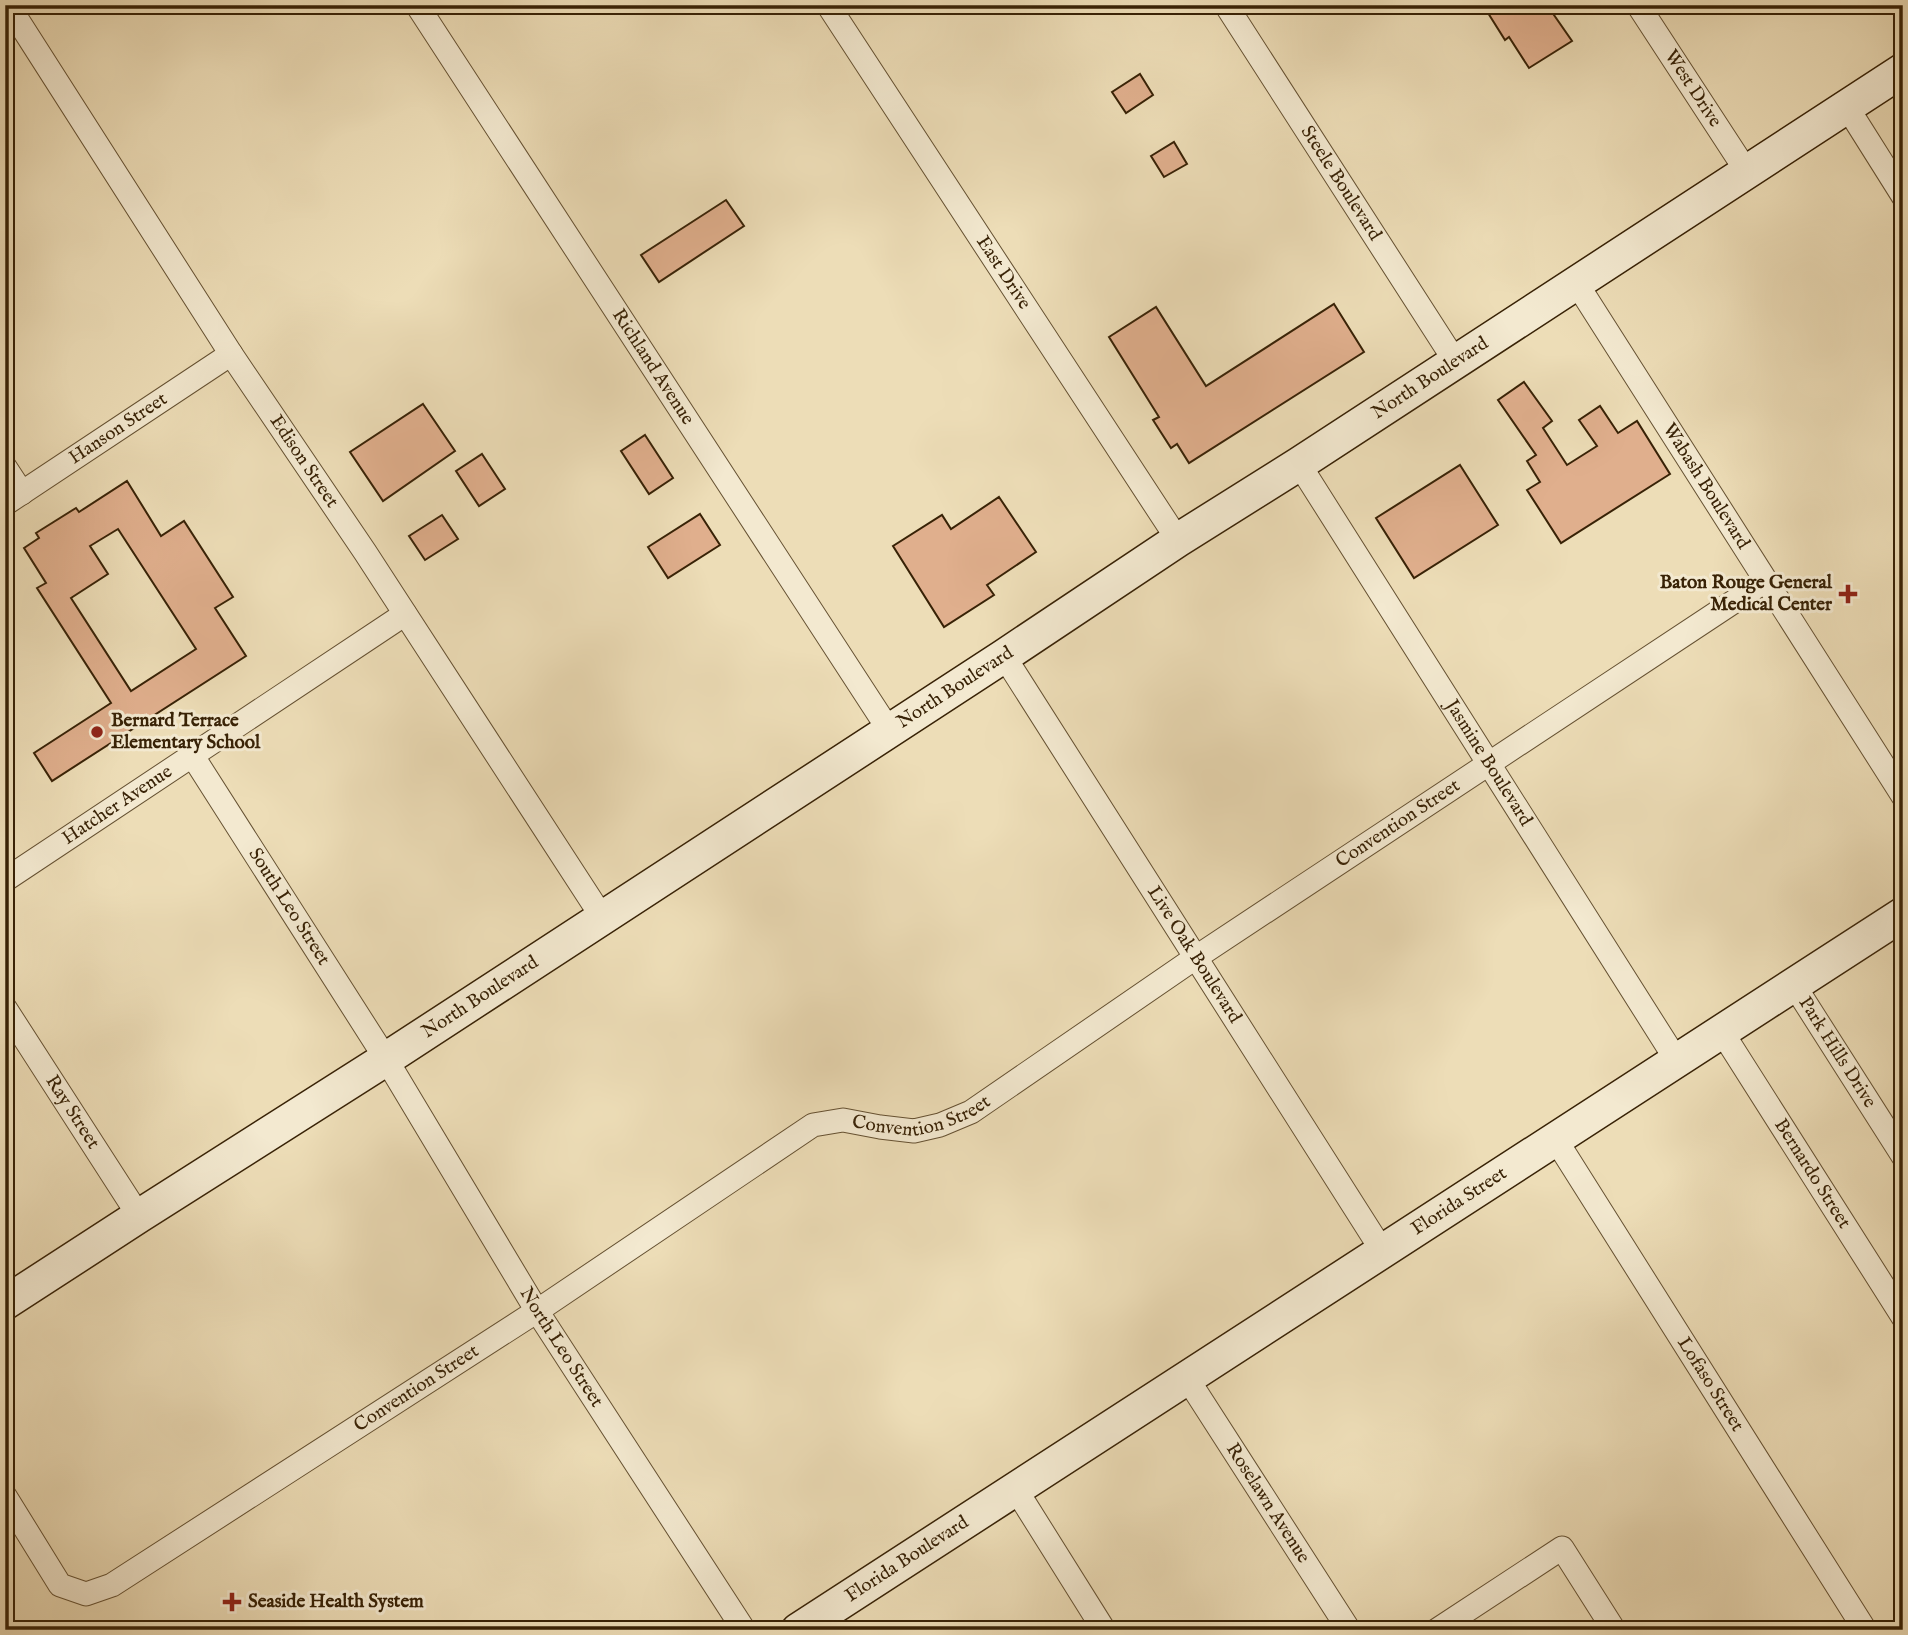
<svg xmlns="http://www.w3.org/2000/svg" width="1908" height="1635" font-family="'IM FELL English',serif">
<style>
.building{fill:#e0af8d;stroke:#382206;stroke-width:2;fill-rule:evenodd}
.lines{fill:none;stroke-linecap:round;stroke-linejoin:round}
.street-casing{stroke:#655132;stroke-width:25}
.secondary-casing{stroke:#382206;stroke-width:36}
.street{stroke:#f3e9d0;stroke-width:23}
.secondary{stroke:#f3e9d0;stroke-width:33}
.poi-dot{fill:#8f2418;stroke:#f3e9d0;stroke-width:2.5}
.labels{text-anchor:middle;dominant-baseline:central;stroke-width:6;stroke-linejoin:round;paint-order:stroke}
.street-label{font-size:19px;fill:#382206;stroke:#f3e9d0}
.poi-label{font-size:19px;font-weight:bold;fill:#382206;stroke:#f3e9d0;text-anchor:start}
</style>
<rect width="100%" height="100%" fill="#edddb7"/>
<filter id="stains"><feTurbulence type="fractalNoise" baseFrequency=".00286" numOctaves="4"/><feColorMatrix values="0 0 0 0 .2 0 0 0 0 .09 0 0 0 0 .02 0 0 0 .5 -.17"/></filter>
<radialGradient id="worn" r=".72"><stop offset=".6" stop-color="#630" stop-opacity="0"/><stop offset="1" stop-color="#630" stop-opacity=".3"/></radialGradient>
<g class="building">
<polygon points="1483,5 1547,5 1572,41 1529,68 1509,37 1505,40"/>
<polygon points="1140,74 1153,95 1126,113 1112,92"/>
<polygon points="1174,142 1187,164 1164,177 1151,156"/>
<polygon points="726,200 744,226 659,282 641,255"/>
<polygon points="1334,304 1364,352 1189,463 1177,444 1171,448 1153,420 1159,417 1109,337 1156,307 1206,386"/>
<polygon points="1524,382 1552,421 1543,428 1567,465 1597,446 1579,420 1600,406 1618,433 1637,421 1670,474 1561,543 1527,490 1540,482 1527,461 1536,455 1498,400"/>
<polygon points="423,404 455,451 383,501 350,452"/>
<polygon points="645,435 673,478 649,494 621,451"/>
<polygon points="482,454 505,489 479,506 456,471"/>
<polygon points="1460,465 1498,525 1414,578 1376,518"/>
<path d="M127,481L161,536L184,521L233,597L215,608L246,656L52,781L34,753L111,703L37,588L46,583L24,548L39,538L36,533L76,508L79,512ZM118,529L196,649L131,691L71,598L108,574L90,546Z"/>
<polygon points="999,497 1036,552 987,585 994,595 944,627 893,546 942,515 951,529"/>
<polygon points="700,514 720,545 668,578 648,547"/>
<polygon points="442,515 458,539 425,560 409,536"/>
</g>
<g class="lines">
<defs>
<g id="street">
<path id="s1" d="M8,5L231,354L365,552L602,917"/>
<path id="s2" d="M417,5L889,730"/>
<path id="s3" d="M828,5L1178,540"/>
<path id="s4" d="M1226,5L1455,361"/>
<path id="s5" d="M1638,5L1747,172"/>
<polyline points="1847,107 1903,196"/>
<path id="s6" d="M1577,284L1903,796"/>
<path id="s7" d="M1299,464L1677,1061"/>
<polyline points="5,467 22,493"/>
<path id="s8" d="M5,504L231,354"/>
<path id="s9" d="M1004,656L1383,1252"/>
<path id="s10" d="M192,755L386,1059L537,1311L744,1630"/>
<path id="s11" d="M5,880L405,614"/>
<path id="s12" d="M1794,985L1903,1156"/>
<path id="s13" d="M5,1008L139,1216"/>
<path id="s14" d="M1722,1032L1903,1317"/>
<path id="s15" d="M1556,1140L1865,1630"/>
<path id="s16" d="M1187,1378L1349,1630"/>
<polyline points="1015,1488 1104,1630"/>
<path id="s17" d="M5,1496L60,1585L86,1594L112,1585L537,1311L813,1125L843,1120L880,1127L914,1131L940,1125L971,1112L1195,958L1765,581"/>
<polyline points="1437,1630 1562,1548 1614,1630"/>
</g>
<g id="secondary">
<path id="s18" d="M5,1303L139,1216L386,1059L1004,656L1178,540L1299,464L1903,70"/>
<path id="s19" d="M798,1630L1903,914"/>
</g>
</defs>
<use href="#street" class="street-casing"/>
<use href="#secondary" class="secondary-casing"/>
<use href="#street" class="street"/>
<use href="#secondary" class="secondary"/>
</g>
<g class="poi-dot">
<path d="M1844.5 583.5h7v7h7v7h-7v7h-7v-7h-7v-7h7z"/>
<circle cx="97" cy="732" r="7"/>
<path d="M228.5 1591.5h7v7h7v7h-7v7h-7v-7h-7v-7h7z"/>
</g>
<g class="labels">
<g class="street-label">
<text stroke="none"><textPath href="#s5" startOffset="100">West Drive</textPath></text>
<text stroke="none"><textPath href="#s4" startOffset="212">Steele Boulevard</textPath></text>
<text stroke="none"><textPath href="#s3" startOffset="320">East Drive</textPath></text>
<text stroke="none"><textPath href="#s2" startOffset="432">Richland Avenue</textPath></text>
<text stroke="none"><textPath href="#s18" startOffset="1699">North Boulevard</textPath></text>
<text stroke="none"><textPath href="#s8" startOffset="136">Hanson Street</textPath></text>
<text stroke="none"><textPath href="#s1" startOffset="544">Edison Street</textPath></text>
<text stroke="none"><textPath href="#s6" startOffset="240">Wabash Boulevard</textPath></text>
<text stroke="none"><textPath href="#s18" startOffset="1132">North Boulevard</textPath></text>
<text stroke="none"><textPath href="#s7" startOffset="354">Jasmine Boulevard</textPath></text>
<text stroke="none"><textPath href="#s11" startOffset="135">Hatcher Avenue</textPath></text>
<text stroke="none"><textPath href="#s17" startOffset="1676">Convention Street</textPath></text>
<text stroke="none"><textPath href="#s10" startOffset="180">South Leo Street</textPath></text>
<text stroke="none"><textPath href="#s9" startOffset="354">Live Oak Boulevard</textPath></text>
<text stroke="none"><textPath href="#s18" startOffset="565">North Boulevard</textPath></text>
<text stroke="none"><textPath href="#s12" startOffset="80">Park Hills Drive</textPath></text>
<text stroke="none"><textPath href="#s17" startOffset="1110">Convention Street</textPath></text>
<text stroke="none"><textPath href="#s13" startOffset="124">Ray Street</textPath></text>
<text stroke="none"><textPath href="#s14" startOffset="168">Bernardo Street</textPath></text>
<text stroke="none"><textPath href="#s19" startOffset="788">Florida Street</textPath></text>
<text stroke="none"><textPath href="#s10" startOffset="698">North Leo Street</textPath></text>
<text stroke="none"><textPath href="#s15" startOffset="289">Lofaso Street</textPath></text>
<text stroke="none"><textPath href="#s17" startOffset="522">Convention Street</textPath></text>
<text stroke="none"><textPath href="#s16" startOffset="149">Roselawn Avenue</textPath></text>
<text stroke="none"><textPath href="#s19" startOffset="130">Florida Boulevard</textPath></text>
</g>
<g class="poi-label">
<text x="1832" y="583" text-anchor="end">Baton Rouge General<tspan x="1832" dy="22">Medical Center</tspan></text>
<text x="111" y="721">Bernard Terrace<tspan x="111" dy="22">Elementary School</tspan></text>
<text x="248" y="1602">Seaside Health System</text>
</g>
</g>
<rect width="1908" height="1635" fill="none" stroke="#edddb7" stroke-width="28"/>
<rect x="7" y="7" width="1894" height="1621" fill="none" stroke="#382206" stroke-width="3.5"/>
<rect x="14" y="14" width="1880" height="1607" fill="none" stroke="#382206" stroke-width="2"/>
<rect width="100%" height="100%" filter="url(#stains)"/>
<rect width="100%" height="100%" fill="url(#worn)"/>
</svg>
